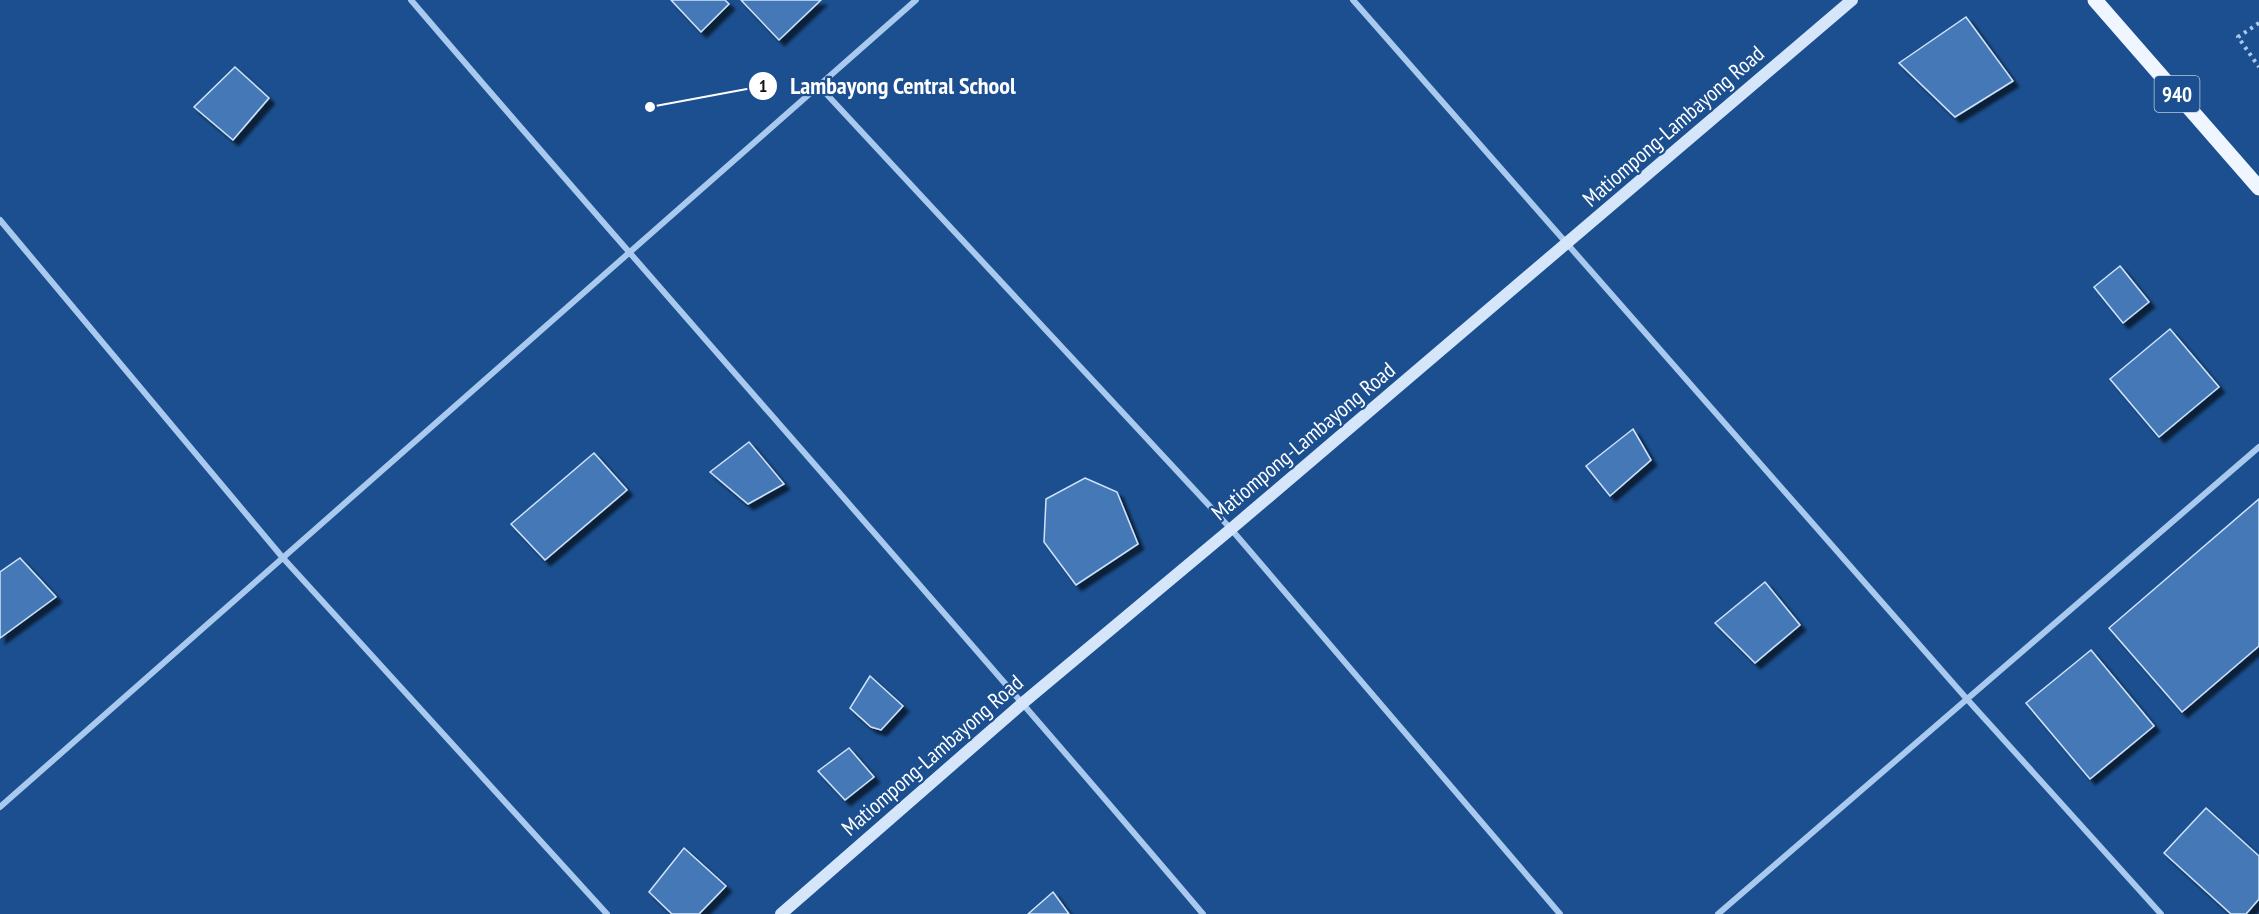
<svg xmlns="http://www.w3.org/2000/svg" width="2259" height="914" font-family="'PT Sans Narrow',sans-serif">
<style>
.building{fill:#4478b7;stroke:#cfe3fa;stroke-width:1.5;filter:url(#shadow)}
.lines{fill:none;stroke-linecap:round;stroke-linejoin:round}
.path{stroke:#a9c9ee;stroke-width:4;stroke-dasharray:3 4.5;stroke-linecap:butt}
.street{stroke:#a9c9ee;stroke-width:6}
.secondary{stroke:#d6e6fa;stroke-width:12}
.primary{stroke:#f0f6ff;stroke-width:15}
.labels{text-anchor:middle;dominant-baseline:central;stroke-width:4.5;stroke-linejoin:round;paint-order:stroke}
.shield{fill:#1b4f8f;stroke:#bbcadd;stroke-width:1.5}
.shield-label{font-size:21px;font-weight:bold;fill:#fff}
.street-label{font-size:22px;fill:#fff;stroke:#1b4f8f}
.leader{fill:none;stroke:#fff;stroke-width:2}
.callout-dot{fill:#fff;stroke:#1b4f8f;stroke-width:2}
.mark-label{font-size:18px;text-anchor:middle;font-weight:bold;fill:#111}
.callout-label{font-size:24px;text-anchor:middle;font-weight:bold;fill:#fff;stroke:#1b4f8f;stroke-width:4.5;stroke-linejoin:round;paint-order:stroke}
</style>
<defs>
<filter id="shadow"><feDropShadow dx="5.5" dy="5.5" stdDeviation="1.5" flood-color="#0009"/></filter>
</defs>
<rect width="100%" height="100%" fill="#1b4f8f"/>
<g class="building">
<polygon points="671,0 725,0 729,4 701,32"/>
<polygon points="741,0 821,0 779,40"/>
<polygon points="1966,17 2013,81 1955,117 1899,63"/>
<polygon points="235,67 269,98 233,140 194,107"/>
<polygon points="2120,266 2149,302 2123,323 2094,287"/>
<polygon points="2170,329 2219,387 2159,437 2110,379"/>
<polygon points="1633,429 1651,460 1610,496 1586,466"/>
<polygon points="749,442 784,484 748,504 710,472"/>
<polygon points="594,453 627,490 545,560 511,524"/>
<polygon points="1085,478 1117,492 1138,544 1076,585 1044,542 1046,499"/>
<polygon points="2259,499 2259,646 2182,712 2109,628"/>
<polygon points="20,558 56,597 0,638 0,572"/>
<polygon points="1765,582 1800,625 1755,663 1715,623"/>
<polygon points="2091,650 2154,726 2090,779 2026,703"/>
<polygon points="870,676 903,706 881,730 871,727 850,708"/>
<polygon points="849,748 874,777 845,800 818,771"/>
<polygon points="2206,808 2259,856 2259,899 2246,914 2231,914 2164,853"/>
<polygon points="684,848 726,886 699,914 672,914 649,892"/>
<polygon points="1053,892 1069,914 1028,914"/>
</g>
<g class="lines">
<polyline class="path" points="2259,23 2238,37 2259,67"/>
<g class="street">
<path d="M411,0C673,306 942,606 1203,914"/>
<polyline points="1353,0 1966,698 2161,914"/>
<polyline points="819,86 1231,529 1560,914"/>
<polyline points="0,220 283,558 607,914"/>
<polyline points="0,807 916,0"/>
<polyline points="1718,914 2259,447"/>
</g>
<polyline class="secondary" points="781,914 1024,702 1231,529 1852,0"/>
<polyline class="primary" points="2095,0 2259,188"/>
</g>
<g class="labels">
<rect class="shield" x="2154.5" y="76" width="45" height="36" rx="4.5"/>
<g class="shield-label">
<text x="2177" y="94">940</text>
</g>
<g class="street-label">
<text transform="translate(1673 126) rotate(-41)">Matiompong-Lambayong Road</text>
<text transform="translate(1303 441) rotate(-40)">Matiompong-Lambayong Road</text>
<text transform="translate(932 755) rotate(-41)">Matiompong-Lambayong Road</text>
</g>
</g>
<path class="leader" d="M650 107L763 86"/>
<g class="callout-dot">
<circle cx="650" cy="107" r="6"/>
<circle cx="763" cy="86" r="15"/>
</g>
<g class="mark-label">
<text x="763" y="92">1</text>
</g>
<g class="callout-label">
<text x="903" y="94">Lambayong Central School</text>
</g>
</svg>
